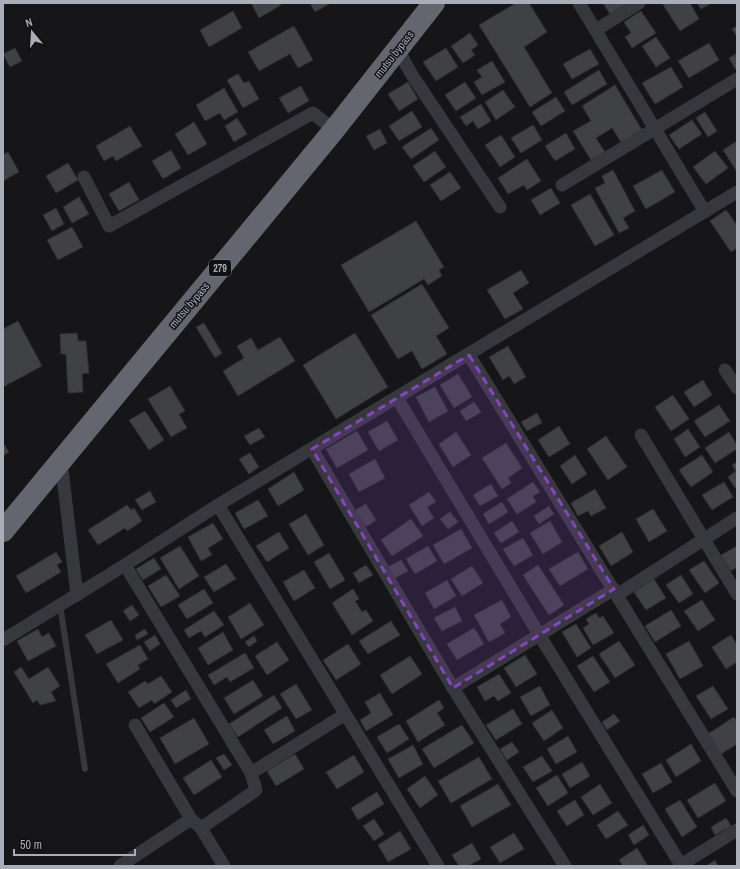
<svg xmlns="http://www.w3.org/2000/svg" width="740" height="869" font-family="'Archivo Narrow',sans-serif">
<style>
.building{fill:#404145;stroke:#303034}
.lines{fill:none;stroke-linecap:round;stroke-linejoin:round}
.lane{stroke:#37383d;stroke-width:6}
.street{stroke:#37383d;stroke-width:13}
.highway{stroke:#63666e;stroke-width:22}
.marked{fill:#8446be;fill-opacity:0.2;stroke:#8446be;stroke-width:3;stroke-dasharray:8 5;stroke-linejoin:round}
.labels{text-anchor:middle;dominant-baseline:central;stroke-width:3;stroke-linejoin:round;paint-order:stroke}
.shield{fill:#111113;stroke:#7b7e86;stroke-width:1}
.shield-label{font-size:10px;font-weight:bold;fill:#a8adb8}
.street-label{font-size:11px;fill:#a8adb8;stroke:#111113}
</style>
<rect width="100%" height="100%" fill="#161618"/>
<g class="building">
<polygon points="251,3 280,3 281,5 259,18"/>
<polygon points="310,3 331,3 315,12"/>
<polygon points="516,3 529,3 547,32 524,47 552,93 530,107 479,25"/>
<polygon points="603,3 627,3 610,14"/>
<polygon points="662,3 690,3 699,19 680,31"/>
<polygon points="697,3 712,3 701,9"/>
<polygon points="233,11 242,28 209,47 200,30"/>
<polygon points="641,11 656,33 632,48 625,37 631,33 624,22"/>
<polygon points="294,26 313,60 298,68 290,54 259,71 248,52"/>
<polygon points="737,26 737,37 732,29"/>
<polygon points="470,33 478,45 471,50 475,55 463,63 451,46"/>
<polygon points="656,37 670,58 656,67 642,46"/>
<polygon points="709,43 719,60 689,78 678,61"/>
<polygon points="15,48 22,61 10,67 3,54"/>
<polygon points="446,48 458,67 436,81 423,62"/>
<polygon points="590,49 599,64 572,79 563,64"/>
<polygon points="736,54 737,68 735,69 729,58"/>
<polygon points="492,61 505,82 482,95 474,82 482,77 477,70"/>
<polygon points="671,67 683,87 655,104 642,83"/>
<polygon points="599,70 607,84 572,105 564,92"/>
<polygon points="238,74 244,83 249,81 259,99 243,108 227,80"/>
<polygon points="408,82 418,99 399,111 388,94"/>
<polygon points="465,82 476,98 456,111 445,95"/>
<polygon points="615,85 642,130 621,142 612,128 596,138 605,152 591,160 573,131 591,121 582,106"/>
<polygon points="301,86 309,101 288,113 279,98"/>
<polygon points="224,88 238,112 224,120 220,113 205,121 196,105"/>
<polygon points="503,90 515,107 496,120 485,102"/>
<polygon points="556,97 565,111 541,126 532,112"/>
<polygon points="481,104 491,121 478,129 473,121 466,126 460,117"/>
<polygon points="412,111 422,127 399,141 389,126"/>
<polygon points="705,112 717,131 708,137 696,118"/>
<polygon points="237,118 247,134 234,142 225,126"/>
<polygon points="692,120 702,134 679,149 669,135"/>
<polygon points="194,122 207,144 188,155 175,134"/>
<polygon points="533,125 542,140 521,153 511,138"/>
<polygon points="130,126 142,146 116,161 113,156 104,161 96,146"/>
<polygon points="431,128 439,140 411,159 402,147"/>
<polygon points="380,129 387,143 374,150 366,136"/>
<polygon points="566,133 575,149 555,161 545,146"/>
<polygon points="501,135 515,157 500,167 485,145"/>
<polygon points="737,141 737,172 723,150"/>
<polygon points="171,150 181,168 163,179 152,161"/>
<polygon points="435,151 446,167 424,182 413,166"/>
<polygon points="715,151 728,168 706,184 693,167"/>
<polygon points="8,152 19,172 3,181 3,155"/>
<polygon points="527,159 541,181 527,190 524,185 508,194 498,178"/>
<polygon points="68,163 78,180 56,193 46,176"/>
<polygon points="613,170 635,211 623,218 629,228 619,233 595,188 605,183 602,176"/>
<polygon points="662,170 675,192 646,209 633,186"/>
<polygon points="450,172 461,188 441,201 430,185"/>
<polygon points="129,182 139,200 119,211 109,194"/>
<polygon points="551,188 560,203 540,215 531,200"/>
<polygon points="590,194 614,235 595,246 571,205"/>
<polygon points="79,197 89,214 72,223 63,207"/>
<polygon points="56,208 64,224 52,231 43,215"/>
<polygon points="726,210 737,225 737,248 731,252 710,221"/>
<polygon points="416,221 444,267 439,270 442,276 428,285 424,279 369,312 341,265"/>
<polygon points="72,227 83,247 58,260 47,240"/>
<polygon points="521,270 529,283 513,293 523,309 505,319 487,290"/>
<polygon points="422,284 449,328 436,336 447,354 422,369 412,351 398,359 371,315"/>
<polygon points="18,321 42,366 3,387 3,329"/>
<polygon points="204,323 222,353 215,358 196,327"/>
<polygon points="77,333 78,341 86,341 89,373 82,374 83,392 68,393 66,354 61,354 60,334"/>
<polygon points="355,333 388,387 336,419 303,365"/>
<polygon points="280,337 295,361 238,396 223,371 244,358 237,346 251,338 258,350"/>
<polygon points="508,346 526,377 514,384 509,376 503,380 489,357"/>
<polygon points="458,374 472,397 454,408 440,385"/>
<polygon points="703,380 712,395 694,407 684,392"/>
<polygon points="170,386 185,411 179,414 187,428 171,437 148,399"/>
<polygon points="435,387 448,411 429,422 416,397"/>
<polygon points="673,395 689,419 671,431 655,407"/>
<polygon points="474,402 481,412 466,421 460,411"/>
<polygon points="719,405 730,421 705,437 694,421"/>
<polygon points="145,411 164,440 149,450 129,420"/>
<polygon points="537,413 542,423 527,431 521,422"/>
<polygon points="387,421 398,440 379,451 368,432"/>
<polygon points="559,426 570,444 549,457 538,440"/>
<polygon points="259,428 265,437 250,445 244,436"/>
<polygon points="688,429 700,447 685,457 674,439"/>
<polygon points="357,431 368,450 337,468 326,449"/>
<polygon points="456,432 471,455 453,467 439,444"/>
<polygon points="729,432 737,445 737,449 715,463 705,448"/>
<polygon points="606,436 627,467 608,480 587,449"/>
<polygon points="3,443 9,452 3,456"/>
<polygon points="506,443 522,468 508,478 511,483 502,489 482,458"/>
<polygon points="250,453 259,467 249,474 239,459"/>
<polygon points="575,455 587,474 572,484 560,466"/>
<polygon points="702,455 713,472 691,487 679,470"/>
<polygon points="375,459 385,478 359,492 349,474"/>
<polygon points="737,462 737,487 735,488 728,477 736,471 732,465"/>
<polygon points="294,472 304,490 278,506 268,489"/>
<polygon points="533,482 540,492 533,496 536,502 517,514 507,499"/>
<polygon points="724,482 733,497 712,510 702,495"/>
<polygon points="491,484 498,496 480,506 473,495"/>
<polygon points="595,489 606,508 591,516 588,511 578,516 571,503"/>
<polygon points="150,491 156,502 142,510 135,500"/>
<polygon points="429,492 436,502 427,507 434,518 422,526 409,505"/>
<polygon points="258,500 268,516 244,529 235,513"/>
<polygon points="502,502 508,512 489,524 483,514"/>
<polygon points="366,504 376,520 366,527 355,510"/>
<polygon points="127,505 131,510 134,508 142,521 127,531 125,528 98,545 88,530"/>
<polygon points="549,506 554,514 539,524 534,516"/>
<polygon points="653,509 667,531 649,542 636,519"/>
<polygon points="450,512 458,522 448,529 440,519"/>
<polygon points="306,514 324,545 308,555 289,524"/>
<polygon points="411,519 423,536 392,556 381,540"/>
<polygon points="512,521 519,532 501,543 494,533"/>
<polygon points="550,521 562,542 543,554 530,533"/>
<polygon points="213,523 223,539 208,548 212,555 201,561 188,537"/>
<polygon points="461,529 472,548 444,564 433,545"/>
<polygon points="279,532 289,548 267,562 256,546"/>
<polygon points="622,532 633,552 611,566 599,546"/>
<polygon points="523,538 533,555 514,566 503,549"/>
<polygon points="180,546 199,576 179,589 160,558"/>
<polygon points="428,546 437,561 415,574 406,559"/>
<polygon points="737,546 737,567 731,571 721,555"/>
<polygon points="56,552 62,562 57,565 61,572 26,593 16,576"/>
<polygon points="578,552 588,569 560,586 549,569"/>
<polygon points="329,553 345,580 330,589 314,562"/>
<polygon points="154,558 161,569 143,580 136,569"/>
<polygon points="401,560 408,571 395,578 388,567"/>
<polygon points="704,561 719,583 705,593 689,570"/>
<polygon points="226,564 236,579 214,592 204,577"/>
<polygon points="366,565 373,575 359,583 353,573"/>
<polygon points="538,565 564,605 549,615 523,575"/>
<polygon points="472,566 483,583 462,596 451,579"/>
<polygon points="304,570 315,588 294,601 283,582"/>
<polygon points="166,575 180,596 161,607 148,586"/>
<polygon points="681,575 693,594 679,603 666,585"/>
<polygon points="654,579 666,598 646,610 634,592"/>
<polygon points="447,580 456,596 434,609 425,593"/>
<polygon points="204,589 213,603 187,619 178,605"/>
<polygon points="353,589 359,599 355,601 362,612 366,610 373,621 352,635 332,603"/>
<polygon points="502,600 511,617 500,624 505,633 489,642 474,615"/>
<polygon points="702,600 715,620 698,631 684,611"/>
<polygon points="250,603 264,625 241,639 228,617"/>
<polygon points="132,605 139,615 130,621 123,611"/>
<polygon points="455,607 462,621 442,631 434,618"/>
<polygon points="671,610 681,626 655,642 645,626"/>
<polygon points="214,611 224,625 205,637 201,631 189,638 184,630"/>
<polygon points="596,613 599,618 603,616 614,633 593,645 583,628 589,624 586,619"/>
<polygon points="111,620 123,640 97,654 85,635"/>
<polygon points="391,621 400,635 368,654 359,641"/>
<polygon points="576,624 591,648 577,657 562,632"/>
<polygon points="474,628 484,644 457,660 447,644"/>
<polygon points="38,629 42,637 49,633 56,646 28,661 17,641"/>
<polygon points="145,629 148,634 137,640 135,635"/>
<polygon points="223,632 233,650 208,665 198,648"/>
<polygon points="155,635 160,644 150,651 144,642"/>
<polygon points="731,635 737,645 737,662 726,669 712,647"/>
<polygon points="254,636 257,641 249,647 245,642"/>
<polygon points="619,641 635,665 615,678 599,654"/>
<polygon points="689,641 703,666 680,679 666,654"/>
<polygon points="277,642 289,660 267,675 255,656"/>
<polygon points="348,644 361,664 336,680 323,660"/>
<polygon points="140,645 148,659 138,665 140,669 118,683 106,664"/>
<polygon points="245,653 254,668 230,682 227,677 214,685 208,675"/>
<polygon points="525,655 537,674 516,687 504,668"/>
<polygon points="410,656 422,674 392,694 380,675"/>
<polygon points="593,656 610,682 594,692 577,666"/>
<polygon points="21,667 29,679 48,667 60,686 51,692 56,701 40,705 37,700 33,703 14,672"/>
<polygon points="499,674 511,693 498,701 494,696 485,701 477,687"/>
<polygon points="161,676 172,692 154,704 152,700 139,708 128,692 145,681 148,684"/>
<polygon points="253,680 263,696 234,714 224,698"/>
<polygon points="296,684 312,710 296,719 280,694"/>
<polygon points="540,686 550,705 531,716 520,697"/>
<polygon points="713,686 728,709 711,719 696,696"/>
<polygon points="186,690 191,699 176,708 171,700"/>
<polygon points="380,693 393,715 366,731 360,720 371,713 365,702"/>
<polygon points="274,695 282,708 238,737 229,724"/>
<polygon points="439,700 444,708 437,713 445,725 418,742 406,721"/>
<polygon points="164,703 174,717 150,732 141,718"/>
<polygon points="513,709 522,724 496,740 486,725"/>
<polygon points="552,710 563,728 544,741 532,723"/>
<polygon points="614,714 620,721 607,730 602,722"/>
<polygon points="287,716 295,731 273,744 264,730"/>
<polygon points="734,717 737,722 737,744 721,754 708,734"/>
<polygon points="194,718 209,744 175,764 160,738"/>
<polygon points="399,724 409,739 387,753 377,737"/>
<polygon points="462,725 474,743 434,768 422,749"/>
<polygon points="568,736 577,752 556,764 547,749"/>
<polygon points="512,742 519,752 507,760 500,749"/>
<polygon points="691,744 701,761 676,777 666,760"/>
<polygon points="413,745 423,764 399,778 388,759"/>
<polygon points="224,754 232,765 224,770 216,758"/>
<polygon points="295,754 304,769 276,786 267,771"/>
<polygon points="354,755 364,772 337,789 326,772"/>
<polygon points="542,756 552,771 533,782 523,767"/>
<polygon points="479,757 492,779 451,803 438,781"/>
<polygon points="211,760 222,777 194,795 183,778"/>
<polygon points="582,762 590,776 570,788 562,774"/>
<polygon points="661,763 672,782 653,793 642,774"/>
<polygon points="557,775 568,793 548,806 536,788"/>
<polygon points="425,776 438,795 420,808 407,789"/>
<polygon points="715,783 726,801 698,818 687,800"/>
<polygon points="498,784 511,805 472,827 460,806"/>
<polygon points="600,784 612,803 593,815 581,797"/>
<polygon points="377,792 384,804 358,820 351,808"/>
<polygon points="575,800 584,815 567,826 557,811"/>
<polygon points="680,800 697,827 682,837 665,809"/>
<polygon points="618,811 628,825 606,839 597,825"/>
<polygon points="726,818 731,826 715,835 711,827"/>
<polygon points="374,819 384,834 374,841 363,826"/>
<polygon points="643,825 649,835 634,845 628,835"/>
<polygon points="400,831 411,849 388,862 378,845"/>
<polygon points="514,833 524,849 500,863 490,847"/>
<polygon points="472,843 481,859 468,866 459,866 452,855"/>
<polygon points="637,848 648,866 623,866 619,860"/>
<polygon points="715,860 718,866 706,866"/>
</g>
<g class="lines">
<polyline class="lane" points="60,605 85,769"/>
<g class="street">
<polyline points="579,3 705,212"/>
<polyline points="596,30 639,3"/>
<polyline points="398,50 412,75 500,207"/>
<polyline points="84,177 109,226 313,113 334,130"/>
<polyline points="562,185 737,79"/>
<polyline points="469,355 737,791"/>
<polyline points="725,370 737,388"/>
<polyline points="397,398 540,636 681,865"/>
<polyline points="641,435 737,594"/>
<polyline points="312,449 453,688 565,866"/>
<polyline points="61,461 77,595"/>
<polyline points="218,505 438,866"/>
<polyline points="125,565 251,773 256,790 201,828"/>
<polyline points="617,595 737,518"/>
<polyline points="3,640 125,565 218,505 737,192"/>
<polyline points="453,688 614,589"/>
<polyline points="135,725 191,819 201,828 224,866"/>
<polyline points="251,773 344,715"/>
<polyline points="120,866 191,819"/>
<polyline points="679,866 737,830"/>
</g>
<polyline class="highway" points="3,531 334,130 434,3"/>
</g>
<path class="marked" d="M469,355L614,589L453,688L312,449Z"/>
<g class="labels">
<rect class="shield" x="209" y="260" width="22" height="16" rx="3"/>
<g class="shield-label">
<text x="220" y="268">279</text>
</g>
<g class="street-label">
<text transform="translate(394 54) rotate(-52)">mutsu bypass</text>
<text transform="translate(189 305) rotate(-50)">mutsu bypass</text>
</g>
</g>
<rect width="740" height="869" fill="none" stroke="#a8adb8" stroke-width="8"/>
<g transform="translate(32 32) rotate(342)" stroke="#111113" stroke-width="3" paint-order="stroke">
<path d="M0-3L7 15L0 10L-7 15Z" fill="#a8adb8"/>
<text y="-6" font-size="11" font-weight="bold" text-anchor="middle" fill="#a8adb8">N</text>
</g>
<path d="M14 849v6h121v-6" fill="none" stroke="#a8adb8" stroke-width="2"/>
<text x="20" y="849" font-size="12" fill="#a8adb8" stroke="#111113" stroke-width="3" paint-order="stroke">50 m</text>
</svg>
